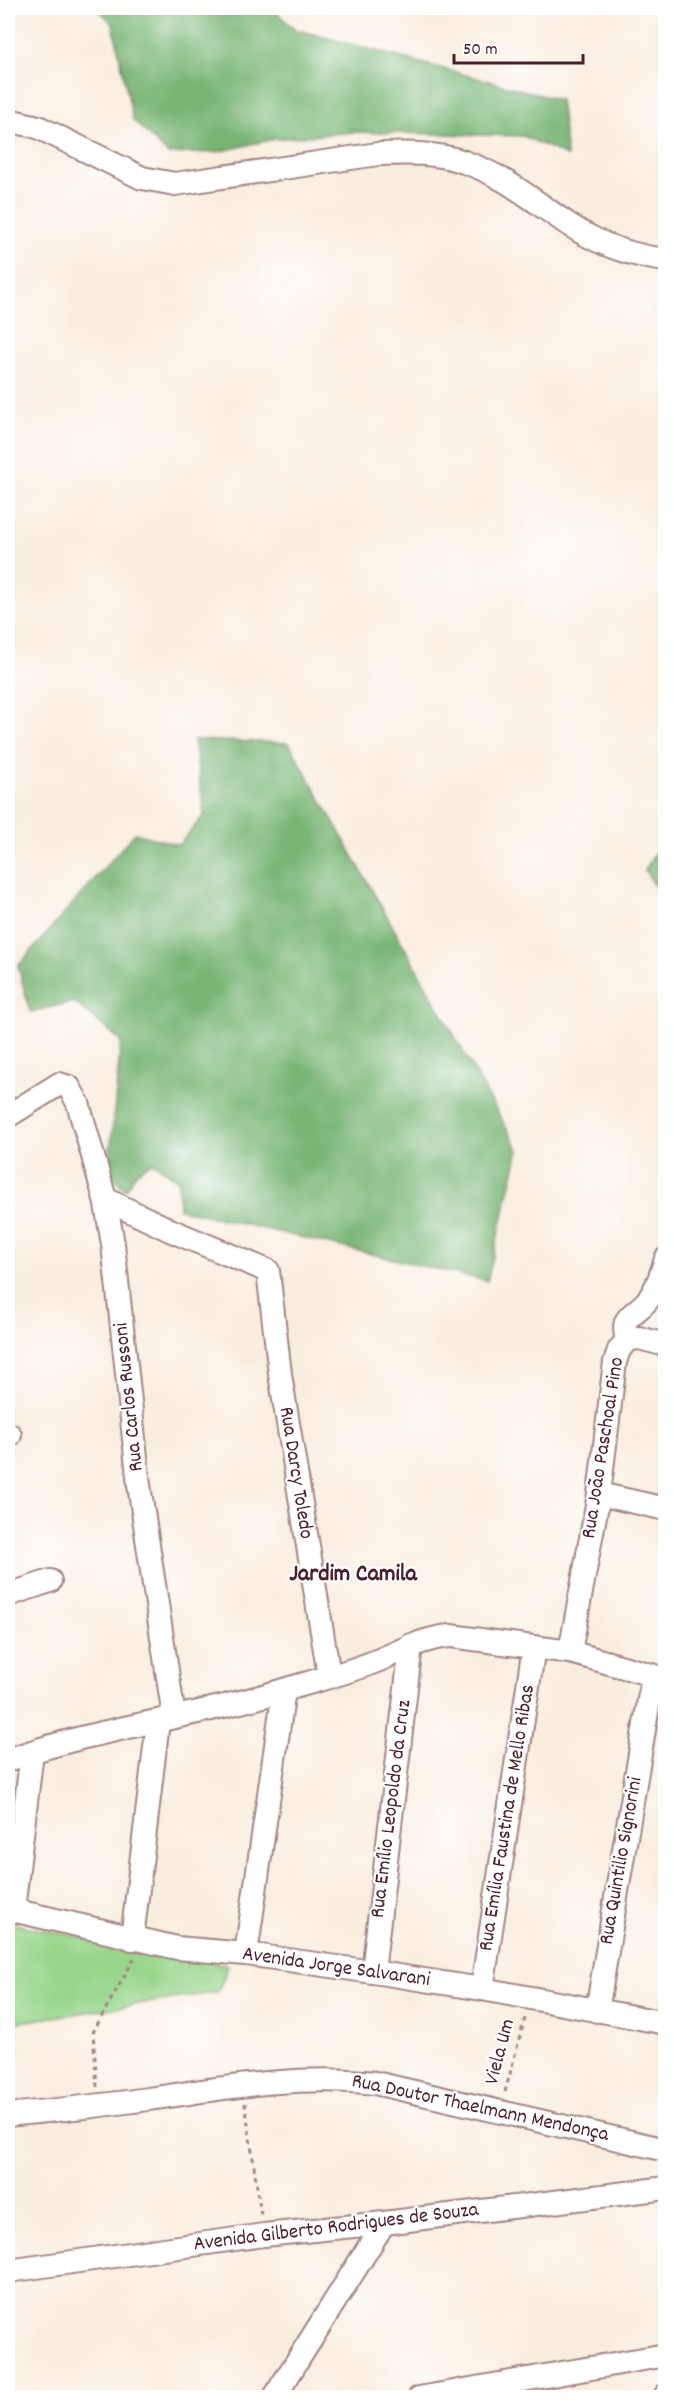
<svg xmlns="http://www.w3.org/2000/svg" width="673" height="2405" font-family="Dekko,sans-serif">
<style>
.green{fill:#97d58a;stroke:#707a5a;stroke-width:1.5}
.forest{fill:#79b676;stroke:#626a50;stroke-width:1.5}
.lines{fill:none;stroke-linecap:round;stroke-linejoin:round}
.minor-casing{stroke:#a28684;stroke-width:26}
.path{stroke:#a28684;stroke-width:3;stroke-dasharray:4.5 4.5;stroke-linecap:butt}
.minor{stroke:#fff;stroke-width:22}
.labels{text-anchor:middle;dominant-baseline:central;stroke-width:4.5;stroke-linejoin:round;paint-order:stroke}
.street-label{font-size:21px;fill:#4a1f2b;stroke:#fff}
.quarter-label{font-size:24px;font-weight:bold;fill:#4a1f2b;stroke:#fff}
</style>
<rect width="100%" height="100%" fill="#fff"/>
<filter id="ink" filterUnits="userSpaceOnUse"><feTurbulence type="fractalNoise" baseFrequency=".0167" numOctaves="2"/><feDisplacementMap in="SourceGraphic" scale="12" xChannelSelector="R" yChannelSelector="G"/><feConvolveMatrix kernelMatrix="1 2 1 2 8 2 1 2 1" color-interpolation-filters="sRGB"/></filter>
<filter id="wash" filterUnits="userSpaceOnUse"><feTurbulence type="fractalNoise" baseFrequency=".008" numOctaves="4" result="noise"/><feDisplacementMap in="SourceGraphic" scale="24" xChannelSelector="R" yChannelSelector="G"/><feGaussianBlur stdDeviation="1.35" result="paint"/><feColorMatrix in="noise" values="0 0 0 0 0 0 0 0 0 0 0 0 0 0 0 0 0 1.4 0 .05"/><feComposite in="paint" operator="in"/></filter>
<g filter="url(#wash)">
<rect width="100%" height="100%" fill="#f9edde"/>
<polygon class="green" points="8,1923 228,1965 218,1992 8,2024"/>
<g class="forest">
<polygon points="97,8 272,8 294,29 560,100 567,156 523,136 354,132 274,139 217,152 168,154 133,120 113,24"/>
<polygon points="194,740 289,743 519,1150 487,1281 179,1209 178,1180 152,1162 136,1173 126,1190 108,1174 121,1041 74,1002 30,1012 18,966 135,833 179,845 204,815"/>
<polygon points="665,836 665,903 645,870"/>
</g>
</g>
<g filter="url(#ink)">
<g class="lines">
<defs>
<g id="minor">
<path d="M8,120L38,127L142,178L175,184L378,154C407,153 436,152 464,162C504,175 536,203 571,226C599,244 633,256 666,260"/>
<polyline points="8,1116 59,1084 69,1087 78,1103 105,1199 113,1244 139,1485 174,1717"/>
<polyline points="105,1199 172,1231 268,1271 280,1374 329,1675"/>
<path d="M627,1340C620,1316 632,1317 646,1302C657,1290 661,1274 666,1259"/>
<polyline points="627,1340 639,1338 666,1345"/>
<polyline points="8,1436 10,1435"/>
<polyline points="599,1494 666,1509"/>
<polyline points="8,1595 50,1581"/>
<polyline points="570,1652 599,1494 615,1362 619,1350 627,1340"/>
<path d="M8,1760C98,1727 195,1718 287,1689C314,1681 347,1673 374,1662C400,1652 422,1638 451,1636L570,1652L666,1679"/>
<polyline points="8,1909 177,1948 246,1954 373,1972 482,1989 666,2023"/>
<polyline points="13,1910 32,1752"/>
<polyline points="132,1939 158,1722"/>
<polyline points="246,1954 284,1690"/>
<polyline points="373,1972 411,1645"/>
<polyline points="482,1989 534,1647"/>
<polyline points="597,2011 653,1676"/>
<path d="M8,2115C55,2110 101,2106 148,2099C223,2088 299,2074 375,2083L666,2150"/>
<polyline points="8,2271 264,2235 384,2223 666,2188"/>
<polyline points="274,2398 384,2223"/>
<polyline points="419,2398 666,2355"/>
<polyline points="664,2398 666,2395"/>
</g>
</defs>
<use href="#minor" class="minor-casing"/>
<g class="path">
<polyline points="97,2087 93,2032 135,1957"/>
<polyline points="505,2092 525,2018"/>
<polyline points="245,2103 261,2215"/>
</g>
<use href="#minor" class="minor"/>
</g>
</g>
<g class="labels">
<g class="street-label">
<text transform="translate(130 1397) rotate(-96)">Rua Carlos Russoni</text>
<text transform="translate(604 1448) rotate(-81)">Rua João Paschoal Pino</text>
<text transform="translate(295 1473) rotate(81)">Rua Darcy Toledo</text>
<text transform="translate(392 1809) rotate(-83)">Rua Emílio Leopoldo da Cruz</text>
<text transform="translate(508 1818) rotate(-81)">Rua Emília Faustina de Mello Ribas</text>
<text transform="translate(622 1861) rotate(-80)">Rua Quintilio Signorini</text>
<text transform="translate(336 1968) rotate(8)">Avenida Jorge Salvarani</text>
<text transform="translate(501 2052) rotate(-75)">Viela Um</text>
<text transform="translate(480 2109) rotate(12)">Rua Doutor Thaelmann Mendonça</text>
<text transform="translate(336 2228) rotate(-7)">Avenida Gilberto Rodrigues de Souza</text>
</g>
<g class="quarter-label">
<text x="353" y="1575">Jardim Camila</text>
</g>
</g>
<rect width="673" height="2405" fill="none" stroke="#fff" stroke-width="30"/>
<path d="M454 54v9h129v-9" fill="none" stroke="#4a1f2b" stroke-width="3"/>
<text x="463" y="54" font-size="18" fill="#4a1f2b" stroke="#ffffff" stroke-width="4.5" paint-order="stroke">50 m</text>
</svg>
